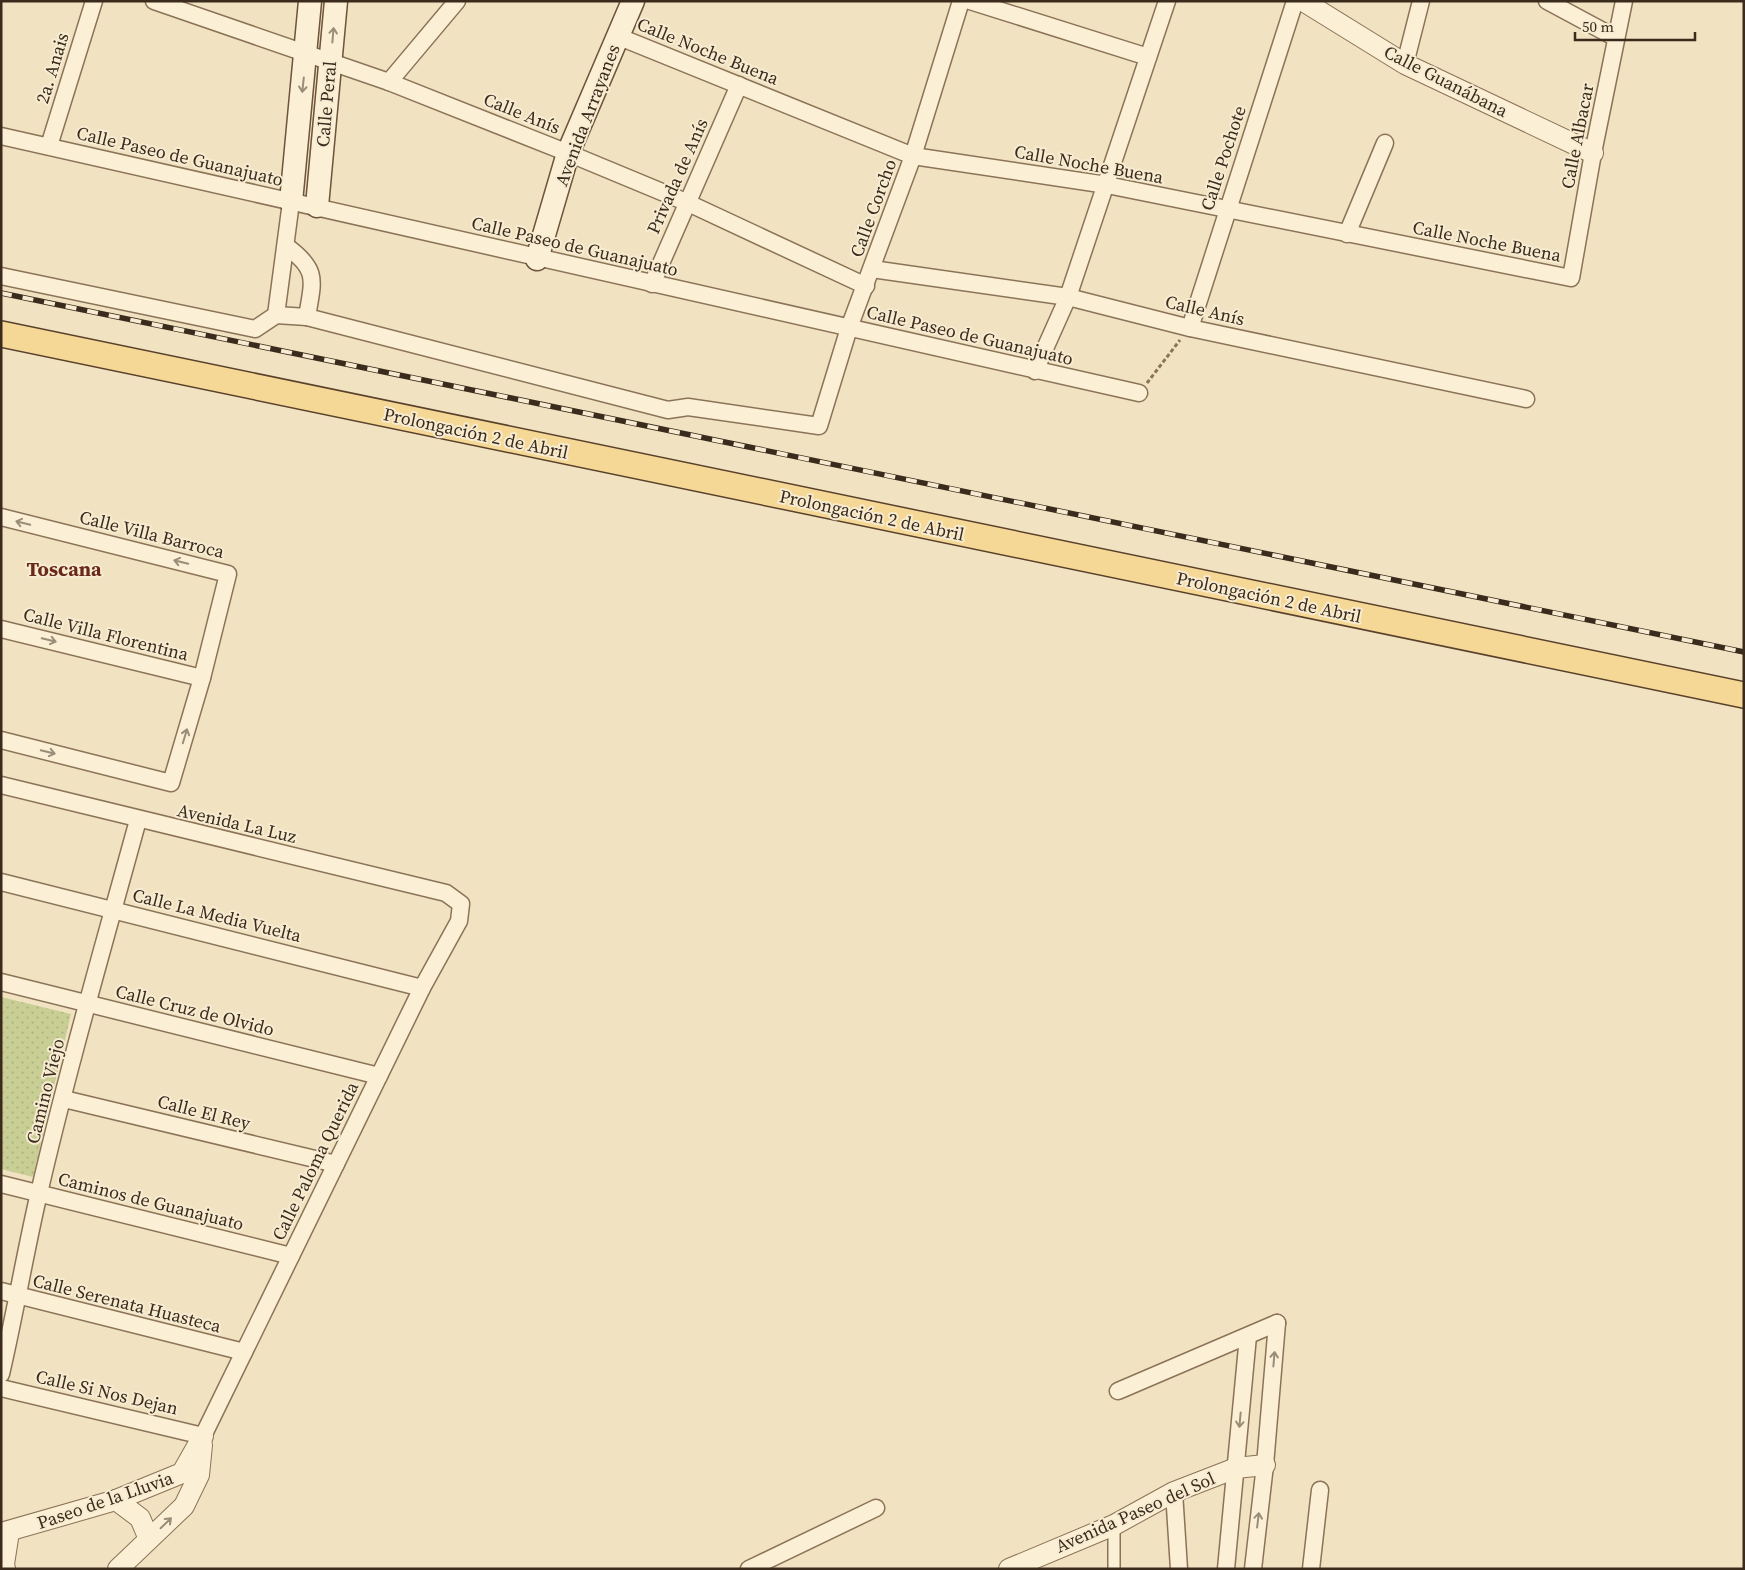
<svg xmlns="http://www.w3.org/2000/svg" width="1745" height="1570" font-family="'Source Serif 4',serif">
<style>
.grass{fill:url(#grass-dots)}
.lines{fill:none;stroke-linecap:round;stroke-linejoin:round}
.pedestrian-casing{stroke:#8b7357;stroke-width:14}
.minor-casing{stroke:#8b7357;stroke-width:19}
.tertiary-casing{stroke:#8b7357;stroke-width:22}
.secondary-casing{stroke:#6d543b;stroke-width:25}
.primary-casing{stroke:#59412c;stroke-width:28}
.path{stroke:#8b7357;stroke-width:3;stroke-dasharray:4 2.5;stroke-linecap:butt}
.pedestrian{stroke:#fbefd5;stroke-width:11}
.minor{stroke:#fbefd5;stroke-width:16}
.tertiary{stroke:#fbefd5;stroke-width:20}
.secondary{stroke:#fbefd5;stroke-width:22}
.primary{stroke:#f6d896;stroke-width:25}
.rail-casing{stroke:#3a2b1d;stroke-width:5.5}
.rail{stroke:#f7ecd1;stroke-width:4;stroke-dasharray:11;stroke-linecap:butt}
.oneway{stroke:#9a8d79}
.labels{text-anchor:middle;dominant-baseline:central;stroke-width:4;stroke-linejoin:round;paint-order:stroke}
.street-label{font-size:18px;fill:#3a2b1d;stroke:#f7ecd1}
.quarter-label{font-size:20px;font-weight:bold;fill:#692a19;stroke:#f7ecd1}
</style>
<defs>
<pattern id="grass-dots" width="8" height="8" patternUnits="userSpaceOnUse" patternTransform="scale(1.25)"><rect width="8" height="8" fill="#c9cf94"/><path d="M2 2h.1M6 6h.1" fill="none" stroke="#adb27f" stroke-width="1.8" stroke-linecap="round"/></pattern>
</defs>
<rect width="100%" height="100%" fill="#f1e2c1"/>
<polygon class="grass" points="1,997 71,1014 33,1177 1,1169"/>
<g class="lines">
<defs>
<polyline id="pedestrian" points="1114,1569 1114,1525"/>
<g id="minor">
<polyline points="154,1 389,82 568,153 686,202 866,286"/>
<polyline points="970,1 1148,57"/>
<polyline points="1547,1 1616,38"/>
<polyline points="617,36 913,156 1107,185 1571,278 1593,153 1624,1"/>
<polyline points="1405,64 1421,1"/>
<polyline points="389,82 457,1"/>
<polyline points="1,136 1139,393"/>
<polyline points="49,146 94,1"/>
<polyline points="1347,234 1385,143"/>
<path d="M286,246C319,270 313,280 307,317"/>
<polyline points="872,269 1068,297 1190,328 1526,399"/>
<polyline points="1,276 255,329 276,315 307,317 668,410 688,407 819,426 849,328 913,156 961,1"/>
<polyline points="652,284 739,85"/>
<polyline points="276,315 291,202"/>
<polyline points="1190,328 1295,1"/>
<polyline points="1035,371 1068,297 1167,1"/>
<polyline points="1,517 228,574 202,678 171,783 1,740"/>
<polyline points="1,629 202,678"/>
<polyline points="1,785 446,893 461,904 459,921 422,988 203,1436 1,1388"/>
<polyline points="1,882 422,988"/>
<polyline points="1,982 379,1076"/>
<polyline points="64,1099 336,1164"/>
<polyline points="1,1184 291,1256"/>
<polyline points="1,1291 244,1352"/>
<path d="M1,1374C15,1314 25,1253 39,1193C68,1068 104,944 138,820"/>
<polyline points="1118,1391 1277,1323"/>
<polyline points="1174,1492 1179,1569"/>
<polyline points="749,1569 876,1508"/>
<polyline points="1226,1569 1248,1336"/>
<polyline points="1253,1569 1265,1465 1277,1323"/>
<polyline points="1311,1569 1320,1490"/>
</g>
<g id="tertiary">
<polyline points="1303,1 1405,64 1593,153"/>
<polyline points="116,1500 140,1518 149,1539"/>
<polyline points="1,1533 116,1500 182,1473 203,1436"/>
<polyline points="5,1569 4,1564 9,1532"/>
<polyline points="118,1569 184,1506 199,1475 202,1445"/>
<polyline points="1009,1569 1114,1525 1174,1492 1236,1468 1265,1465"/>
</g>
<g id="secondary">
<polyline points="291,202 310,1"/>
<polyline points="317,206 336,1"/>
<polyline points="537,259 568,153 633,1"/>
</g>
<polyline id="primary" points="1,334 1744,695"/>
</defs>
<use href="#pedestrian" class="pedestrian-casing"/>
<use href="#minor" class="minor-casing"/>
<use href="#tertiary" class="tertiary-casing"/>
<use href="#secondary" class="secondary-casing"/>
<use href="#primary" class="primary-casing"/>
<polyline class="path" points="1147,383 1180,340"/>
<use href="#pedestrian" class="pedestrian"/>
<use href="#minor" class="minor"/>
<use href="#tertiary" class="tertiary"/>
<use href="#secondary" class="secondary"/>
<use href="#primary" class="primary"/>
<defs>
<polyline id="rail" points="1,293 1744,652"/>
</defs>
<use href="#rail" class="rail-casing"/>
<use href="#rail" class="rail"/>
</g>
<defs><path id="oneway-shaft" d="M-6 0H5M1.5-3L5.5 0L1.5 3" fill="none" stroke-width="1.6" stroke-linecap="round" stroke-linejoin="round" transform="scale(1.25)"/></defs>
<g class="oneway">
<use href="#oneway-shaft" transform="translate(333 35) rotate(-85)"/>
<use href="#oneway-shaft" transform="translate(303 85) rotate(96)"/>
<use href="#oneway-shaft" transform="translate(23 523) rotate(-166)"/>
<use href="#oneway-shaft" transform="translate(181 562) rotate(-166)"/>
<use href="#oneway-shaft" transform="translate(49 640) rotate(14)"/>
<use href="#oneway-shaft" transform="translate(185 736) rotate(-73)"/>
<use href="#oneway-shaft" transform="translate(48 752) rotate(14)"/>
<use href="#oneway-shaft" transform="translate(1274 1359) rotate(-85)"/>
<use href="#oneway-shaft" transform="translate(1240 1420) rotate(95)"/>
<use href="#oneway-shaft" transform="translate(1258 1520) rotate(-83)"/>
<use href="#oneway-shaft" transform="translate(166 1523) rotate(-44)"/>
</g>
<g class="labels">
<g class="street-label">
<text transform="translate(708 51) rotate(22)">Calle Noche Buena</text>
<text transform="translate(52 68) rotate(-73)">2a. Anais</text>
<text transform="translate(1446 81) rotate(27)">Calle Guanábana</text>
<text transform="translate(326 104) rotate(-85)">Calle Peral</text>
<text transform="translate(522 113) rotate(22)">Calle Anís</text>
<text transform="translate(587 115) rotate(-69)">Avenida Arrayanes</text>
<text transform="translate(1577 136) rotate(-79)">Calle Albacar</text>
<text transform="translate(180 156) rotate(13)">Calle Paseo de Guanajuato</text>
<text transform="translate(1223 158) rotate(-72)">Calle Pochote</text>
<text transform="translate(1089 164) rotate(10)">Calle Noche Buena</text>
<text transform="translate(677 176) rotate(-66)">Privada de Anís</text>
<text transform="translate(873 208) rotate(-70)">Calle Corcho</text>
<text transform="translate(1487 241) rotate(11)">Calle Noche Buena</text>
<text transform="translate(575 246) rotate(13)">Calle Paseo de Guanajuato</text>
<text transform="translate(1205 310) rotate(13)">Calle Anís</text>
<text transform="translate(970 335) rotate(13)">Calle Paseo de Guanajuato</text>
<text transform="translate(476 433) rotate(12)">Prolongación 2 de Abril</text>
<text transform="translate(872 515) rotate(12)">Prolongación 2 de Abril</text>
<text transform="translate(152 534) rotate(14)">Calle Villa Barroca</text>
<text transform="translate(1269 597) rotate(12)">Prolongación 2 de Abril</text>
<text transform="translate(106 634) rotate(14)">Calle Villa Florentina</text>
<text transform="translate(237 823) rotate(13)">Avenida La Luz</text>
<text transform="translate(217 915) rotate(14)">Calle La Media Vuelta</text>
<text transform="translate(195 1010) rotate(14)">Calle Cruz de Olvido</text>
<text transform="translate(45 1091) rotate(-76)">Camino Viejo</text>
<text transform="translate(204 1112) rotate(14)">Calle El Rey</text>
<text transform="translate(315 1161) rotate(-64)">Calle Paloma Querida</text>
<text transform="translate(151 1201) rotate(14)">Caminos de Guanajuato</text>
<text transform="translate(127 1303) rotate(14)">Calle Serenata Huasteca</text>
<text transform="translate(107 1392) rotate(13)">Calle Si Nos Dejan</text>
<text transform="translate(105 1500) rotate(-19)">Paseo de la Lluvia</text>
<text transform="translate(1135 1512) rotate(-24)">Avenida Paseo del Sol</text>
</g>
<g class="quarter-label">
<text x="64" y="569">Toscana</text>
</g>
</g>
<rect width="1745" height="1570" fill="none" stroke="#3a2b1d" stroke-width="5"/>
<path d="M1575 32v8h120v-8" fill="none" stroke="#3a2b1d" stroke-width="2.5"/>
<text x="1582" y="32" font-size="15" fill="#3a2b1d" stroke="#f7ecd1" stroke-width="4" paint-order="stroke">50 m</text>
</svg>
